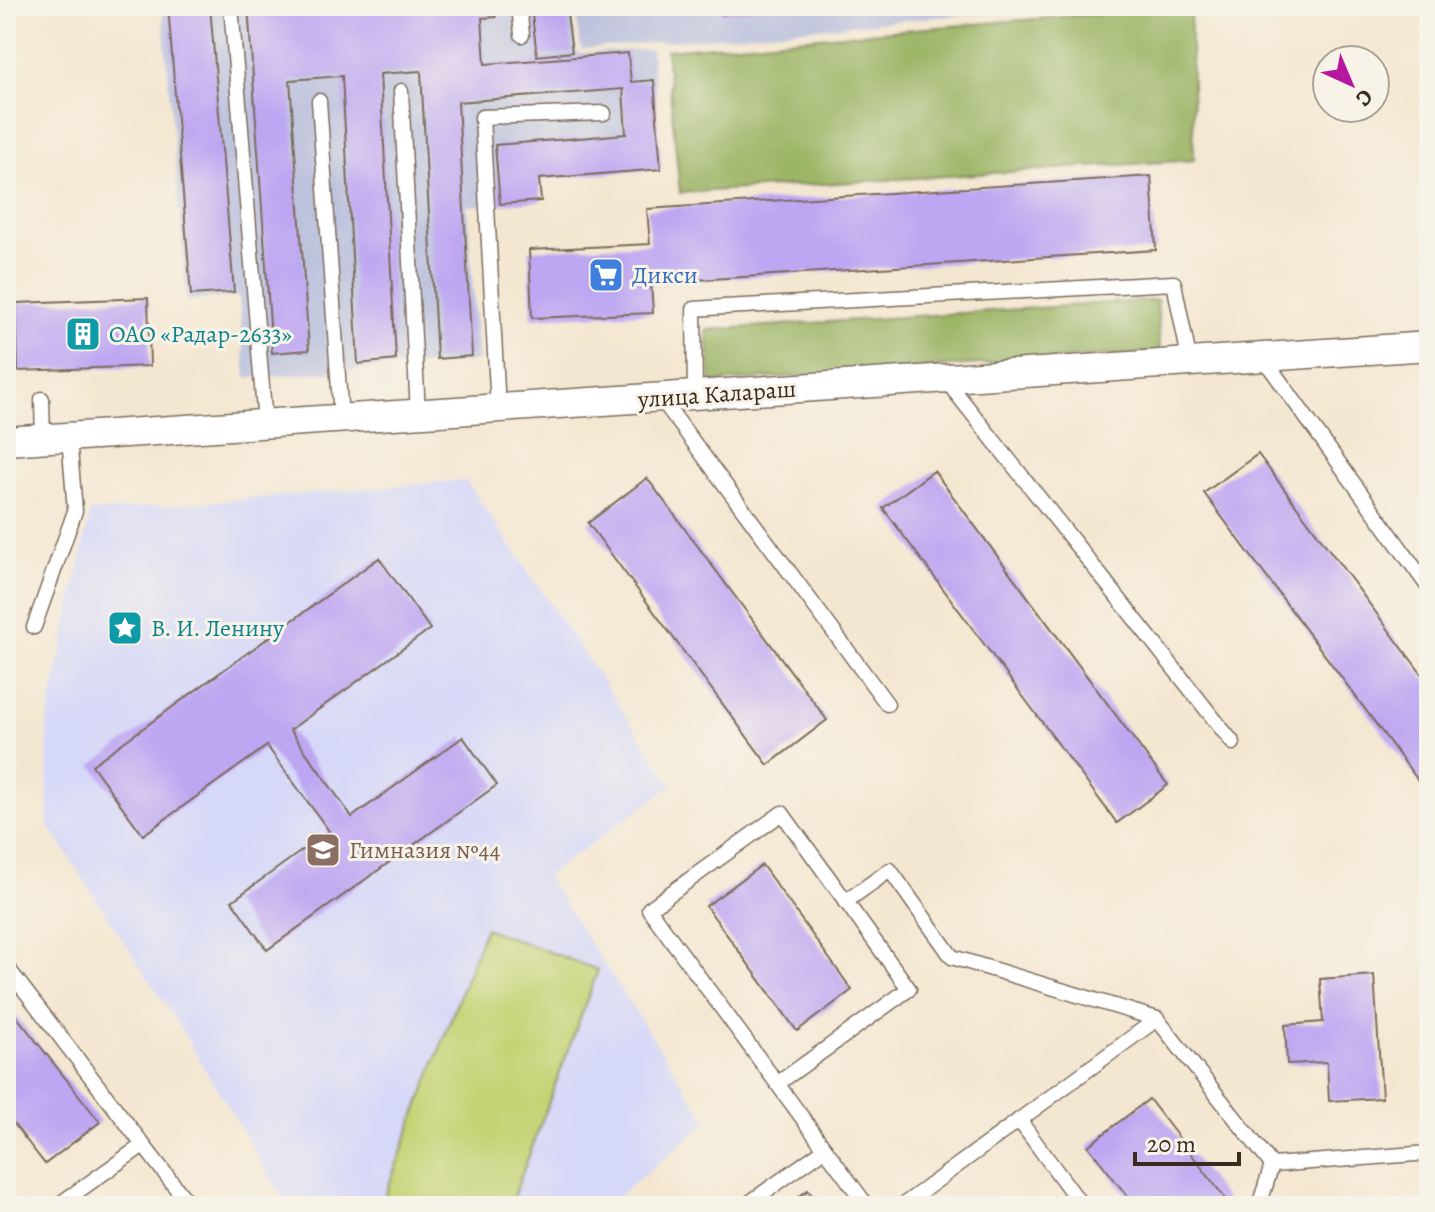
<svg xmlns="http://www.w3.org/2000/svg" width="1435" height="1212" font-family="Alegreya,serif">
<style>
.built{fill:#d6d8f8}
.industrial{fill:#bec3dd}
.green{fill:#c5d374;stroke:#807e49;stroke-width:2}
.forest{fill:#9cb566;stroke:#6c7042;stroke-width:2}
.building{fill:#bda6f2}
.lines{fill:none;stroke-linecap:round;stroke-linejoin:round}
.lane-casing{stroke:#7c6c5d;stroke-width:17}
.street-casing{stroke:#7c6c5d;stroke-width:31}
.lane{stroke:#fff;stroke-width:14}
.street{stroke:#fff;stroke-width:28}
.labels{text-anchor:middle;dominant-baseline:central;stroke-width:6;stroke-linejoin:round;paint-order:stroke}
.shop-label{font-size:24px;fill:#366cbe;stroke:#f7f3e8;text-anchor:start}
.culture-label{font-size:24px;fill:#0d838f;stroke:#f7f3e8;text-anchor:start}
.street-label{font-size:24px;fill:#3b2a1e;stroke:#f7f3e8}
.education-label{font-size:24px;fill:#785e54;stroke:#f7f3e8;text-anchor:start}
</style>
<rect width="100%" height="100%" fill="#f7f3e8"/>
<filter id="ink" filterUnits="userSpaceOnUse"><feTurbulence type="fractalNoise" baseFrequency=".0125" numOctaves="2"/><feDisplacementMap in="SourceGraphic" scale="16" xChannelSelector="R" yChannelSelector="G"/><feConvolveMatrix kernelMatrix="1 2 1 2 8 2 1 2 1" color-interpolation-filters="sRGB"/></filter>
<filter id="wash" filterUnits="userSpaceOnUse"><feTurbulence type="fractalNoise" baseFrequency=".006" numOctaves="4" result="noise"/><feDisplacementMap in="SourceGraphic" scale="32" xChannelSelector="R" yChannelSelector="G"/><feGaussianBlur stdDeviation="1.8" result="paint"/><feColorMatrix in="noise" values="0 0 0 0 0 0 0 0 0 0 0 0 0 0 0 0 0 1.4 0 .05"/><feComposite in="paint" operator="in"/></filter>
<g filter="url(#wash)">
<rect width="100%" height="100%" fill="#f4e7d1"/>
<polygon class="built" points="466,480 673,785 546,876 708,1122 606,1206 288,1206 174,1018 48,825 47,723 90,512"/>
<g class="industrial">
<polygon points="162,6 571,6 577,53 651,49 661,169 540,178 541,201 467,206 478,361 246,378 239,296 187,300"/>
<polygon points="575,6 1063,6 581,49"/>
</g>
<polygon class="green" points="485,928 598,970 510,1206 381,1206"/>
<g class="forest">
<polygon points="1190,6 1194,160 680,193 666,50"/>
<polygon points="1157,300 1160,352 711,382 707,330"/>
</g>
<g id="blocks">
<g class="building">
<polygon points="168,6 210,6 234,292 191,295"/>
<polygon points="248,6 495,6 496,17 482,18 485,64 628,53 631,82 654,80 661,169 539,179 541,201 500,204 495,145 626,134 623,89 458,102 472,356 437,359 421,71 380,74 396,360 358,364 342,76 290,80 309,350 272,353"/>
<polygon points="531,6 566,6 572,52 537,56"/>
<polygon points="721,6 766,6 766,8 722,14"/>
<polygon points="1151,176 1156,250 651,283 653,313 532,318 529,250 650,244 647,209"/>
<polygon points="148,298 150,366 18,371 16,303"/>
<polygon points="1258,454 1429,684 1429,795 1204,493"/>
<polygon points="934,471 1168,785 1117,823 883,508"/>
<polygon points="647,478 827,720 768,765 588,523"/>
<polygon points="379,558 430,629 290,730 352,817 463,737 497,785 267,950 232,901 329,831 267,746 143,835 92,765"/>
<polygon points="762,865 852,990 797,1031 706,906"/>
<polygon points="1374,975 1382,1098 1329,1101 1327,1062 1287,1064 1285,1025 1323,1022 1320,979"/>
<polygon points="6,1003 100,1122 45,1164 6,1114"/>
<polygon points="1149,1099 1192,1155 1231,1206 1135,1206 1088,1146"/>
<polygon points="808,1190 820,1206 786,1206"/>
</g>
</g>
</g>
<g filter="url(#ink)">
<use href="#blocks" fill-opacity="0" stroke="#7c6c5d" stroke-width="2"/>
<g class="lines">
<defs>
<g id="lane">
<polyline points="231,6 265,424"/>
<polyline points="519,6 522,35"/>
<polyline points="401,91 418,413"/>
<polyline points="319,101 341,419"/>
<polyline points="1264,359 1429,588"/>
<polyline points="945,379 1233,743"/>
<polyline points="695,395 694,309 724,307 1174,283 1190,363"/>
<polyline points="660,397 887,704"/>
<polyline points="42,399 43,439"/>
<polyline points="498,408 482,117 604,113"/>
<polyline points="34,627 75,511 69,437"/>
<polyline points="845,902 890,870 952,957 1157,1019 1272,1165 1259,1206"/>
<polyline points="6,966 190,1206"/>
<polyline points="777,1084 909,989 782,813 649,909 867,1206"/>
<polyline points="1019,1120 1082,1206"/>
<polyline points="1272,1165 1429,1153"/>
<polyline points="57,1206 143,1145"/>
<polyline points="745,1206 825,1149"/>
<polyline points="902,1206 1157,1019"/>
</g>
<polyline id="street" points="6,441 1429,346"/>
</defs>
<use href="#lane" class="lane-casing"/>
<use href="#street" class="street-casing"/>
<use href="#lane" class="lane"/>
<use href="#street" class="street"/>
</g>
</g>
<defs>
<symbol id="supermarket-square" viewBox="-11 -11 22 22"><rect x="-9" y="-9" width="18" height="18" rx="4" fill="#3f7fe0" stroke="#f7f3e8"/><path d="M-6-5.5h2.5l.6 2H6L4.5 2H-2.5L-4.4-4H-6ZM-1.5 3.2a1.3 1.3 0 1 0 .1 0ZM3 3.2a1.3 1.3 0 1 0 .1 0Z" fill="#fff"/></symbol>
<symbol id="building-square" viewBox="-11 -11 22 22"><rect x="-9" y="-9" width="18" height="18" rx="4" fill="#0f9aa8" stroke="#f7f3e8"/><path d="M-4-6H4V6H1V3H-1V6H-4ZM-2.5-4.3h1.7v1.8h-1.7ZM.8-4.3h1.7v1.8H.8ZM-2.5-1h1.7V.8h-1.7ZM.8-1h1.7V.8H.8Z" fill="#fff"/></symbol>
<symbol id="sight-square" viewBox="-11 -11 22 22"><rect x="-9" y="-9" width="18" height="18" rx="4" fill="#0f9aa8" stroke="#f7f3e8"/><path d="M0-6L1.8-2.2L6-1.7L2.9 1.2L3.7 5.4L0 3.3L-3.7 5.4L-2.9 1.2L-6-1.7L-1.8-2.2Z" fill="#fff"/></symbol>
<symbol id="school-square" viewBox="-11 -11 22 22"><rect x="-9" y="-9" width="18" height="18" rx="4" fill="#8d6e63" stroke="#f7f3e8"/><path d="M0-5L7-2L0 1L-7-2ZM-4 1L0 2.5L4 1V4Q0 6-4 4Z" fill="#fff"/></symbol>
</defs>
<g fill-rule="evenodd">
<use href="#supermarket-square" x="586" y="255" width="40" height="40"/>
<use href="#building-square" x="63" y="314" width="40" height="40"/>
<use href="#sight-square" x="105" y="608" width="40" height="40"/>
<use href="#school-square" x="303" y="830" width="40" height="40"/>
</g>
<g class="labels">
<g class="shop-label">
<text x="632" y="275">Дикси</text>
</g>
<g class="culture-label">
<text x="109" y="334">ОАО «Радар-2633»</text>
<text x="151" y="628">В. И. Ленину</text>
</g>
<g class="street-label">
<text transform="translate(717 394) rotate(-4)">улица Калараш</text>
</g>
<g class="education-label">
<text x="349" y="850">Гимназия №44</text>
</g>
</g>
<rect width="1435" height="1212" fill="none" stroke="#f7f3e8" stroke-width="32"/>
<g transform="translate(1351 84) rotate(136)"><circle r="38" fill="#f7f3e8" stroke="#aca397" stroke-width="2"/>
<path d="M0-6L14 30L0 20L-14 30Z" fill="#b5179e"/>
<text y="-12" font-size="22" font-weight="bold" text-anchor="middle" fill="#3b2a1e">С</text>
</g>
<path d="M1135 1152v12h104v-12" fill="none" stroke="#3b2a1e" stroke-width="4"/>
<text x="1147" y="1152" font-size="24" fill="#3b2a1e" stroke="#f7f3e8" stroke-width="6" paint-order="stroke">20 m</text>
</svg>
